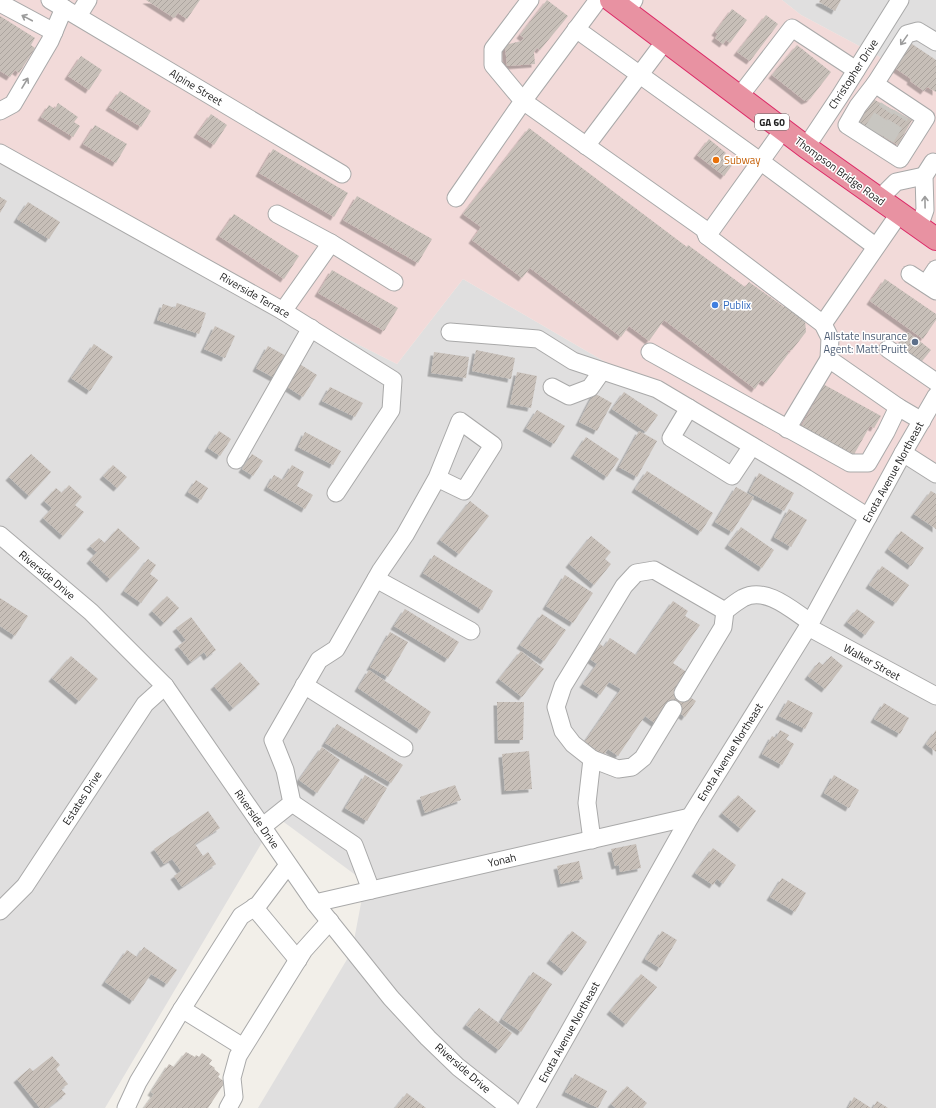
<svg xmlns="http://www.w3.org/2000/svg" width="936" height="1108" font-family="'Titillium Web',sans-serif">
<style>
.residential{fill:#e0dfdf}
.commercial{fill:#f2dad9}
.building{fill:url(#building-hatch);filter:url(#shadow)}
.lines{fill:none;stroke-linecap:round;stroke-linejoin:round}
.minor-tunnel{stroke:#c8c6c1;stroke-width:17;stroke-dasharray:17 8;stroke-linecap:butt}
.minor-casing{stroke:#a9a9a9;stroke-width:19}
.highway-casing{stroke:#dc2a67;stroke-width:24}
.minor{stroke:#fff;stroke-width:17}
.highway{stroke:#e892a2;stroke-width:22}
.oneway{stroke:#9c9c9c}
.food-dot{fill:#e8710a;stroke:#fff;stroke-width:1.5}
.shop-dot{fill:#3f7fe0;stroke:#fff;stroke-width:1.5}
.service-dot{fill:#5c6f8a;stroke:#fff;stroke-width:1.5}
.labels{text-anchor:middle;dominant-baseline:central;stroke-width:3;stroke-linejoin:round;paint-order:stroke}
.shield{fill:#fff;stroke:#646464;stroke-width:1}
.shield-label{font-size:10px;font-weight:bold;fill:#222}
.street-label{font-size:11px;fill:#222;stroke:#fff}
.food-label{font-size:11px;fill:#c56008;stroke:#fff;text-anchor:start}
.shop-label{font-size:11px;fill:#366cbe;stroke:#fff;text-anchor:start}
.service-label{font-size:11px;fill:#4e5e75;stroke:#fff;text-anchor:end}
</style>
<defs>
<pattern id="building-hatch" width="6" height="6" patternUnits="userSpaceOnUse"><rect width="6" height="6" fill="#c7bfb8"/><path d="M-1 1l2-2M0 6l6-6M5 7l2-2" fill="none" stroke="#aba49e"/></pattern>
<filter id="shadow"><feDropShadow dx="-3.5" dy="3.5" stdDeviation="0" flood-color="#0004"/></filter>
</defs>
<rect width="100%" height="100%" fill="#f2efe9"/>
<g class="residential">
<polygon points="782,0 936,0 936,87 801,15"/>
<polygon points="0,164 397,364 463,279 871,517 905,460 936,480 936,1108 258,1108 352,951 365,882 277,817 105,1108 0,1108"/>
</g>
<polygon class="commercial" points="0,0 782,0 801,15 936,87 936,480 905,460 871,517 463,279 397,364 0,164"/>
<g class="building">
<polygon points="146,0 200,0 187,19 178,13 174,18"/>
<polygon points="547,0 568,16 540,50 537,48 534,52 535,64 507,66 505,45 521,41 524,38 520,35"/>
<polygon points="820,0 841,0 835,11 819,2"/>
<polygon points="732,9 747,20 730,43 726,40 723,44 715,38 718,34 715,32"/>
<polygon points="766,15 778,24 750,61 737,52"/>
<polygon points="0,16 35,38 31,45 35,48 19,73 15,70 10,77 0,71"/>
<polygon points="909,42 936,60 936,92 927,87 924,91 910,81 911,79 892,66"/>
<polygon points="797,45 831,72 810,99 805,101 772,75"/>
<polygon points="81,56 102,70 89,90 68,76"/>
<polygon points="120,91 151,111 141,127 109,107"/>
<polygon points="873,99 912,120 898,145 859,123"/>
<polygon points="58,103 78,117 74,122 80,126 73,137 41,117 49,105 55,109"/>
<polygon points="211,114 227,125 214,145 197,134"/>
<polygon points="95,125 127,144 116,163 83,144"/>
<polygon points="529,128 687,247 688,245 745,287 749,282 784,307 785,306 805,320 806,332 792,350 786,351 789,353 766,383 761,380 755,389 664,320 649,341 629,326 621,337 530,268 522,278 472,240 481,227 463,214"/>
<polygon points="709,139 726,153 723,156 733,164 724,176 697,155"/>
<polygon points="273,149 348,193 334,217 259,173"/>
<polygon points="357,196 432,239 418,263 343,220"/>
<polygon points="0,197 7,201 0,213"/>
<polygon points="28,202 60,222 49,239 17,219"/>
<polygon points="234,214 299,256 284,279 219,236"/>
<polygon points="332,270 398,308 384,331 318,293"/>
<polygon points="885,279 936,314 936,320 923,339 870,301"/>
<polygon points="177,303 206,313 199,334 157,320 163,304 175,308"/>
<polygon points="215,326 235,336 225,358 204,349"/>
<polygon points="908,332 931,350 918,366 895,348"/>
<polygon points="94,344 113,357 90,391 71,378"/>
<polygon points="268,346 288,357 276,379 256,368"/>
<polygon points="476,350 515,358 511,379 472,371"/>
<polygon points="434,352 469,357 466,378 431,373"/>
<polygon points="298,363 317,375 303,397 284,385"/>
<polygon points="517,372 537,376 531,408 510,404"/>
<polygon points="823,384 881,416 874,428 870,426 852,458 800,429 818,396 816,396"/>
<polygon points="330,387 363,403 355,417 322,401"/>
<polygon points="624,392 658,415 646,432 612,409"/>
<polygon points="594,393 612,403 597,431 579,422"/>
<polygon points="537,410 565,426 554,444 526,428"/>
<polygon points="219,431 231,439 220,456 208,448"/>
<polygon points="639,431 657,441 637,477 619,467"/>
<polygon points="305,432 341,451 333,465 298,447"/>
<polygon points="586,437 619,459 607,477 574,455"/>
<polygon points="31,454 51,472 29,496 9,477"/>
<polygon points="252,454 263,461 253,476 242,469"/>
<polygon points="113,465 127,477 117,488 103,476"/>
<polygon points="292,465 304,472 297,486 313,495 305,509 267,487 274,475 283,480"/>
<polygon points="647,471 713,513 701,532 635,489"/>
<polygon points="759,473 794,493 784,511 749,492"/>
<polygon points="196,480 208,488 201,500 188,492"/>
<polygon points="69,485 82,497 75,505 84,512 63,536 43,518 52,508 44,501 56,488 62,493"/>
<polygon points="736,487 754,497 732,532 715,522"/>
<polygon points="931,491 936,494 936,529 914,514"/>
<polygon points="470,501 489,516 459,554 440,540"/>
<polygon points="789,509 807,520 791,547 774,537"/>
<polygon points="741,527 774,550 762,568 728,545"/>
<polygon points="118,528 140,548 110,579 90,560 97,552 90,546 99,538 105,543"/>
<polygon points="901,531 924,548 911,566 888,549"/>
<polygon points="591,536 611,552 605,559 611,564 594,585 569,564"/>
<polygon points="434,555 493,591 482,610 423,573"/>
<polygon points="148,559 156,565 150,574 158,580 141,603 124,591"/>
<polygon points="882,566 909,585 896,603 869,585"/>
<polygon points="565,575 593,593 573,623 546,606"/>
<polygon points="167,596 179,608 164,623 152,611"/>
<polygon points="0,598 28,616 15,636 0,626"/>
<polygon points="673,601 688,611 685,616 700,625 673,663 688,673 677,689 696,701 685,717 669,706 656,724 645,716 618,756 608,749 603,756 584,743 621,689 609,682 600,695 583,684 597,664 590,659 600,644 604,647 610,638 636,655"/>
<polygon points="405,609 459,642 448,659 394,626"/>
<polygon points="857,609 875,622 865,635 847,622"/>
<polygon points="542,614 566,630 544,661 520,645"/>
<polygon points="191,617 216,650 207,657 204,652 191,662 178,646 186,640 176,628"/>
<polygon points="390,632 408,642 388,677 370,667"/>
<polygon points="521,651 544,669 522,697 499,679"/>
<polygon points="71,656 98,679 79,701 52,678"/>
<polygon points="831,656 843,666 825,689 808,676 819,662 823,665"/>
<polygon points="240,662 260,684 233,708 214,686"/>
<polygon points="369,670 431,712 420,730 358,688"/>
<polygon points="788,700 813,713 805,729 779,716"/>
<polygon points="497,702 524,702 523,740 498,740"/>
<polygon points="884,703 909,718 900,734 874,719"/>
<polygon points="337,724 403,765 391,783 325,743"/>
<polygon points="780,730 789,735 786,739 794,744 782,765 762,754 772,736 776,738"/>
<polygon points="936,730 936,752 926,744"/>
<polygon points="322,747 340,760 317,793 299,780"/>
<polygon points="529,751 532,789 505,791 502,754"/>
<polygon points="365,775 387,788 367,821 345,808"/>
<polygon points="834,775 859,790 849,808 824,793"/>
<polygon points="455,785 461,800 425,813 420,797"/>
<polygon points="738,795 756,811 741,829 722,813"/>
<polygon points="208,811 220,828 195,844 203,856 208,852 216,864 182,887 174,876 181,871 172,859 164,864 154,849"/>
<polygon points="636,844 641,868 620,872 619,865 615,866 611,849"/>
<polygon points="713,848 736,865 723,884 717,879 713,885 695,873"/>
<polygon points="579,861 583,879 561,884 557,866"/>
<polygon points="782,878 806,893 795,912 770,897"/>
<polygon points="572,931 587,942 565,972 550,960"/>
<polygon points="662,931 677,940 660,968 645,959"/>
<polygon points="144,947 177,970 167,984 151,974 133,1001 105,982 127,950 137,957"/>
<polygon points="533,972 552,984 521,1032 502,1019"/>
<polygon points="641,974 657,987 626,1024 610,1011"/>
<polygon points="479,1008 512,1033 499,1050 466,1025"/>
<polygon points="186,1052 195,1057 196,1055 199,1057 202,1053 212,1060 209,1064 215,1068 214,1069 220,1074 218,1077 225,1082 208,1108 144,1108 154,1094 151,1092 169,1064 174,1067"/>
<polygon points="52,1056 60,1065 56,1069 68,1084 61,1089 66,1094 48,1108 40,1108 17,1079 30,1068 33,1071"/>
<polygon points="575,1074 607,1091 598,1108 565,1092"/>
<polygon points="627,1086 647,1103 643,1108 616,1108 611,1104"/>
<polygon points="407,1093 426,1108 395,1108"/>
<polygon points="854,1097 871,1108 848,1108"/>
<polygon points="877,1101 888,1108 873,1108"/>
</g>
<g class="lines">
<g class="minor-tunnel">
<polyline points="872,131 888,107"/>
<polyline points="886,138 901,114"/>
</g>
<defs>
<g id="minor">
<polyline points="50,0 342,174"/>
<polyline points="598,0 523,101 704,229 707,236 823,324 830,338 829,359 898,407 922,421"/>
<polyline points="0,3 54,32"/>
<polyline points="626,12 634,0"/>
<polyline points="78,16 88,0"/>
<polyline points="576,29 760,161 875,246"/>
<polygon points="875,84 926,118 900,159 847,125 858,106"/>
<polyline points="875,84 907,34 918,31 936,42"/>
<polyline points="739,97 792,28 856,70"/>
<polyline points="0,111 13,104 50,41 64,8"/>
<polyline points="586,146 665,41"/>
<polyline points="806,147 840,96 900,0"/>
<polyline points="0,153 283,311 393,380 391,410 336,493"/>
<polyline points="456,198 523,101 493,65 493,49 530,0"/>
<polyline points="879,199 896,182 924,176"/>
<polyline points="277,214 331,243"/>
<polyline points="919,227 925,210 924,176 933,162 936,164"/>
<polyline points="707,236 783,130"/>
<polyline points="910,274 936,291"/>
<polyline points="926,284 936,269"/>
<polyline points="283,311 331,243 394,282"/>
<polyline points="823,324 899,214"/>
<polyline points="450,332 538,339 573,361 657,389 806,478 868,517"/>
<polyline points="888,349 936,382"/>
<polyline points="650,352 850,463 868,463 886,432 898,407"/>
<polyline points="552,387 569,396 590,388 602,371"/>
<polyline points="689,408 671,438 732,476 752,446"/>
<polyline points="787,429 829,359"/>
<polyline points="903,453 936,474"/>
<polyline points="236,460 311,328"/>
<polyline points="0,535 91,612 165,686 315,903 391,998 428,1038 458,1067 510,1108"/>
<polyline points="376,579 471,631"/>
<polyline points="808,627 936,696"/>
<polyline points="304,685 404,748"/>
<polyline points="683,693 723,627 725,611"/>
<polyline points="592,759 618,769 632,767 643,758 673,709"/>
<polyline points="292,803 354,845 371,890"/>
<polyline points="262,827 292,803 285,770 273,740 319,660 336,649 381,570 405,535 437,478 460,421 493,445 464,491 437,478"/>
<path d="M592,840L587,803L592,759L573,744L563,731L556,707L563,686L624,586L636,573L654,570L725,611C730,607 736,602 743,598C766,586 792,610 810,622"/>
<polyline points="315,903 690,817"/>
<polyline points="254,907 298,960"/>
<polyline points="0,911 25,886 145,704 165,686"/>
<polyline points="182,1009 243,1047"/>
<polyline points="126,1108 138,1082 182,1009 241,916 258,905 288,865"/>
<polyline points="228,1108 234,1097 232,1078 238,1056 304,950 330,921"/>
<polyline points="526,1108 690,817 808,627 903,453 936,396"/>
</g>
<polyline id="highway" points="611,0 806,147 936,239"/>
</defs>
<use href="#minor" class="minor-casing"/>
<use href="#highway" class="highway-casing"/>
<use href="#minor" class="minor"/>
<use href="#highway" class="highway"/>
</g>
<defs><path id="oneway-shaft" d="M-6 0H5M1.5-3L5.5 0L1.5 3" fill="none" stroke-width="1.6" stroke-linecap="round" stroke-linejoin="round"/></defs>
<g class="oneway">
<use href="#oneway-shaft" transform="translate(27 18) rotate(-152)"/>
<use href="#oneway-shaft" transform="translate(904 40) rotate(125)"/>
<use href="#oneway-shaft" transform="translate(25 83) rotate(-59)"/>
<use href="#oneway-shaft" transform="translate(925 202) rotate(-91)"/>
</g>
<circle class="food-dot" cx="716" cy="160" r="4"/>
<circle class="shop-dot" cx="715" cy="305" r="4"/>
<circle class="service-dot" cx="915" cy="342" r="4"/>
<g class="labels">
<rect class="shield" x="755" y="114" width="34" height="16" rx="3"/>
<g class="shield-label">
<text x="772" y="122">GA 60</text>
</g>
<g class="street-label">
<text transform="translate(853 74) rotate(-57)">Christopher Drive</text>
<text transform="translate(196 87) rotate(31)">Alpine Street</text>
<text transform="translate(840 171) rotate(36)">Thompson Bridge Road</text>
<text transform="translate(255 295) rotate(30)">Riverside Terrace</text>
<text transform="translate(893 472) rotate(-61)">Enota Avenue Northeast</text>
<text transform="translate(47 575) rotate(40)">Riverside Drive</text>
<text transform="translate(872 662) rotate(29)">Walker Street</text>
<text transform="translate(730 752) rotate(-58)">Enota Avenue Northeast</text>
<text transform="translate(82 798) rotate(-57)">Estates Drive</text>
<text transform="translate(257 819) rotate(55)">Riverside Drive</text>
<text transform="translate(502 860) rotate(-13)">Yonah</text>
<text transform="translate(569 1032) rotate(-61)">Enota Avenue Northeast</text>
<text transform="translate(463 1068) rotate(41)">Riverside Drive</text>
</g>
<g class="food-label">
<text x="724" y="160">Subway</text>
</g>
<g class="shop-label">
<text x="723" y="305">Publix</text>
</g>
<g class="service-label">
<text x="907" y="336">Allstate Insurance<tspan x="907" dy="13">Agent: Matt Pruitt</tspan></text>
</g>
</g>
</svg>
